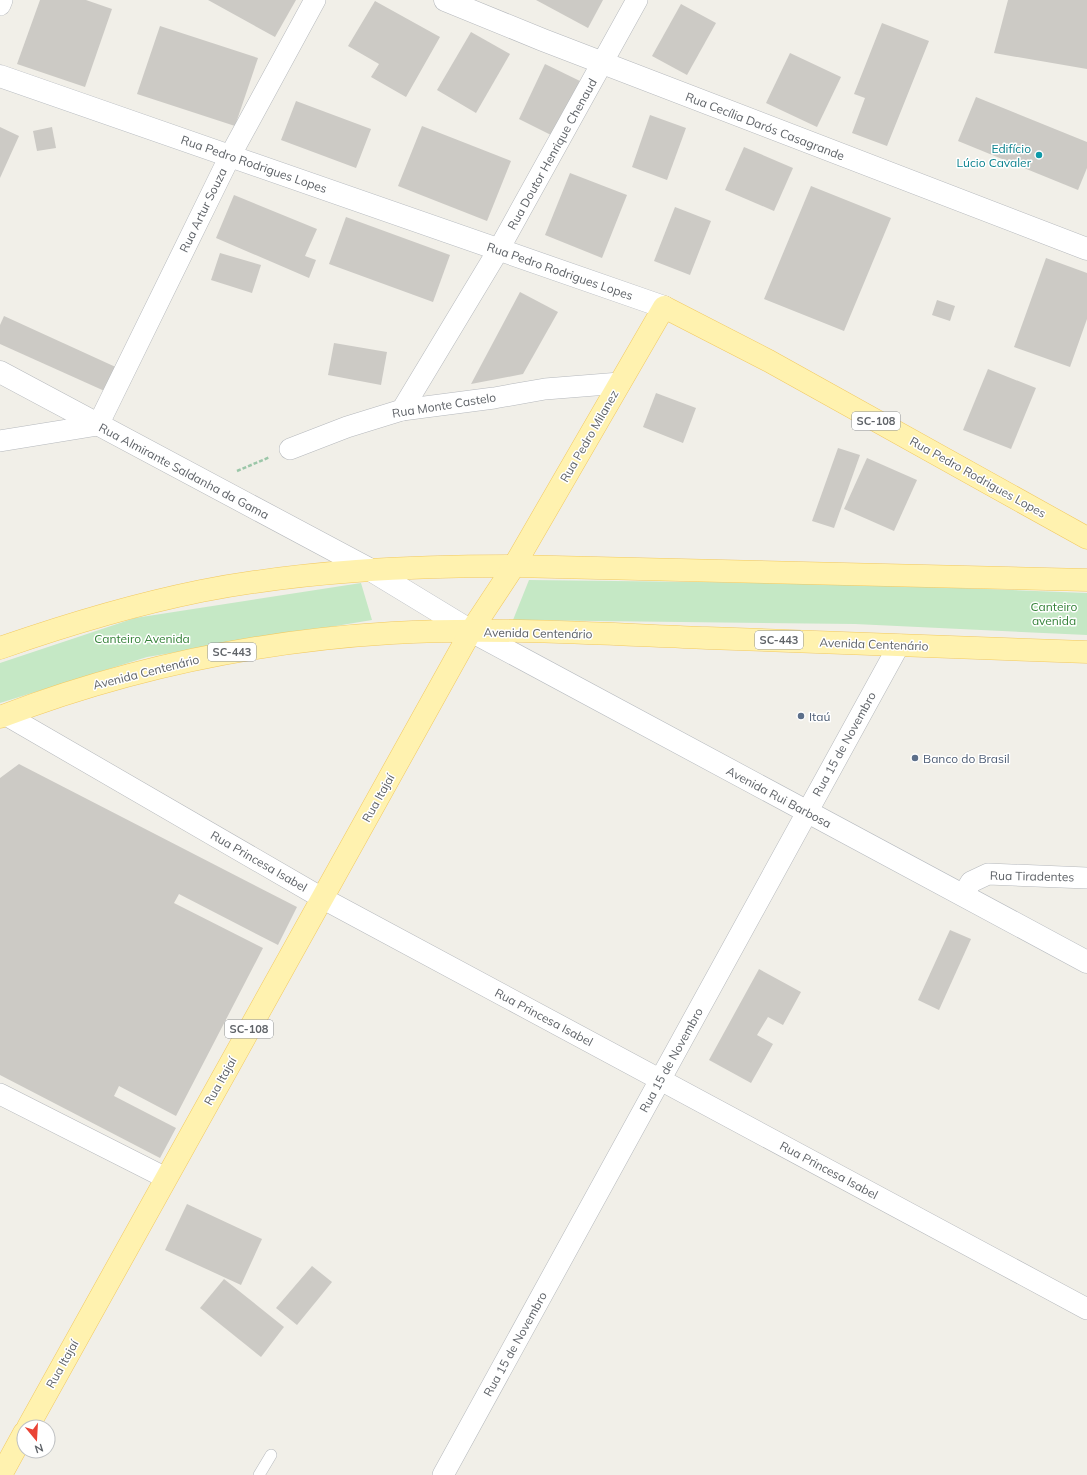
<svg xmlns="http://www.w3.org/2000/svg" width="1087" height="1475" font-family="Mulish,sans-serif">
<style>
.green{fill:#c5e8c5}
.building{fill:#cccac5}
.lines{fill:none;stroke-linecap:round;stroke-linejoin:round}
.service-casing{stroke:#b5b8bc;stroke-width:12}
.minor-casing{stroke:#b5b8bc;stroke-width:22}
.tertiary-casing{stroke:#b5b8bc;stroke-width:23}
.secondary-casing{stroke:#b6babf;stroke-width:23}
.primary-casing{stroke:#f2c960;stroke-width:23}
.path{stroke:#9cc7a9;stroke-width:2.5;stroke-dasharray:4 2;stroke-linecap:butt}
.service{stroke:#fff;stroke-width:11}
.minor{stroke:#fff;stroke-width:21}
.tertiary{stroke:#fff;stroke-width:22}
.secondary{stroke:#fff;stroke-width:22}
.primary{stroke:#fff2af;stroke-width:22}
.culture-dot{fill:#0f9aa8;stroke:#fff;stroke-width:1.5}
.service-dot{fill:#5c6f8a;stroke:#fff;stroke-width:1.5}
.labels{text-anchor:middle;dominant-baseline:central;stroke-width:3;stroke-linejoin:round;paint-order:stroke}
.shield{fill:#fff;stroke:#8f9295;stroke-width:1}
.shield-label{font-size:11px;font-weight:bold;fill:#5f6368}
.street-label{font-size:12px;fill:#5f6368;stroke:#fff}
.culture-label{font-size:12px;fill:#0d838f;stroke:#fff;text-anchor:end}
.park-label{font-size:12px;fill:#348238;stroke:#fff}
.service-label{font-size:12px;fill:#4e5e75;stroke:#fff;text-anchor:start}
</style>
<rect width="100%" height="100%" fill="#f1efe8"/>
<g class="green">
<polygon points="529,580 860,584 1087,593 1087,635 855,624 513,620"/>
<polygon points="361,583 372,620 147,657 0,703 0,663 135,618"/>
</g>
<g class="building">
<polygon points="40,0 86,0 112,9 85,87 17,64"/>
<polygon points="208,0 296,0 275,37"/>
<polygon points="536,0 603,0 588,28"/>
<polygon points="1008,0 1087,0 1087,69 994,53"/>
<polygon points="375,1 440,37 406,97 371,77 379,64 348,46"/>
<polygon points="681,4 716,23 687,75 652,56"/>
<polygon points="882,23 929,41 887,146 852,133 865,98 854,94"/>
<polygon points="160,26 258,58 235,126 137,94"/>
<polygon points="471,32 510,54 476,113 437,90"/>
<polygon points="790,53 841,77 817,127 766,103"/>
<polygon points="545,64 580,81 553,136 519,119"/>
<polygon points="976,97 1087,142 1087,168 1078,190 958,141"/>
<polygon points="296,101 371,129 356,168 281,140"/>
<polygon points="650,115 686,128 667,180 632,167"/>
<polygon points="422,126 511,161 487,221 398,186"/>
<polygon points="0,127 19,136 0,178"/>
<polygon points="52,127 56,148 37,151 33,131"/>
<polygon points="744,147 793,168 774,211 725,190"/>
<polygon points="570,173 627,195 602,258 545,235"/>
<polygon points="811,186 891,218 844,331 764,299"/>
<polygon points="234,195 317,229 305,256 316,260 309,278 216,238"/>
<polygon points="675,207 711,221 690,275 654,261"/>
<polygon points="346,217 450,255 433,302 329,264"/>
<polygon points="220,253 261,265 252,293 211,280"/>
<polygon points="1046,258 1087,273 1087,319 1070,367 1014,347"/>
<polygon points="520,292 558,312 523,374 471,384"/>
<polygon points="937,300 955,306 950,321 932,315"/>
<polygon points="4,316 120,369 109,393 0,344 0,325"/>
<polygon points="334,343 387,352 381,385 328,375"/>
<polygon points="988,369 1036,388 1011,449 963,430"/>
<polygon points="656,393 696,408 683,443 643,427"/>
<polygon points="838,448 860,455 834,528 812,521"/>
<polygon points="867,458 917,480 894,531 844,509"/>
<polygon points="19,764 297,907 278,945 179,894 174,903 263,948 176,1116 119,1086 114,1096 176,1128 160,1158 0,1075 0,778"/>
<polygon points="950,930 971,939 939,1010 918,1000"/>
<polygon points="759,969 801,992 783,1025 768,1017 757,1035 773,1044 751,1083 709,1060"/>
<polygon points="187,1204 262,1239 241,1285 165,1250"/>
<polygon points="312,1266 332,1282 297,1325 276,1308"/>
<polygon points="224,1279 284,1327 261,1357 200,1308"/>
</g>
<g class="lines">
<defs>
<polyline id="service" points="259,1475 271,1455"/>
<g id="minor">
<polyline points="0,5 2,0"/>
<polyline points="402,410 499,249 637,0"/>
<polyline points="0,441 98,425 230,156 315,0"/>
<polyline points="290,449 347,427 402,410 494,398 545,389 620,383"/>
<polyline points="6,715 322,898 1087,1309"/>
<polyline points="963,895 971,882 988,874 1087,878"/>
<polyline points="0,1094 166,1178"/>
<polyline points="443,1475 899,645"/>
</g>
<g id="tertiary">
<polyline points="445,0 543,40 1087,249"/>
<polyline points="0,372 369,569"/>
</g>
<g id="secondary">
<polyline points="0,76 664,307"/>
<polyline points="369,569 471,631 1087,962"/>
</g>
<g id="primary">
<path d="M0,648C66,625 132,605 201,591C304,571 409,566 514,566L1087,580"/>
<path d="M0,717C125,669 258,641 392,633C495,627 603,634 707,638C833,642 960,647 1087,652"/>
<polyline points="28,1427 471,631 514,566 664,307 769,361 1087,538"/>
<polyline points="1,1475 24,1433"/>
</g>
</defs>
<use href="#service" class="service-casing"/>
<use href="#minor" class="minor-casing"/>
<use href="#tertiary" class="tertiary-casing"/>
<use href="#secondary" class="secondary-casing"/>
<use href="#primary" class="primary-casing"/>
<polyline class="path" points="237,471 270,457"/>
<use href="#service" class="service"/>
<use href="#minor" class="minor"/>
<use href="#tertiary" class="tertiary"/>
<use href="#secondary" class="secondary"/>
<use href="#primary" class="primary"/>
</g>
<circle class="culture-dot" cx="1039" cy="155" r="4"/>
<g class="service-dot">
<circle cx="801" cy="716" r="4"/>
<circle cx="915" cy="758" r="4"/>
</g>
<g class="labels">
<g class="shield">
<rect x="852" y="412" width="48" height="18" rx="3"/>
<rect x="755" y="631" width="48" height="18" rx="3"/>
<rect x="208" y="643" width="48" height="18" rx="3"/>
<rect x="225" y="1020" width="48" height="18" rx="3"/>
</g>
<g class="shield-label">
<text x="876" y="421">SC-108</text>
<text x="779" y="640">SC-443</text>
<text x="232" y="652">SC-443</text>
<text x="249" y="1029">SC-108</text>
</g>
<g class="street-label">
<text transform="translate(765 126) rotate(21)">Rua Cecília Darós Casagrande</text>
<text transform="translate(552 154) rotate(-61)">Rua Doutor Henrique Chenaud</text>
<text transform="translate(254 164) rotate(19)">Rua Pedro Rodrigues Lopes</text>
<text transform="translate(203 210) rotate(-64)">Rua Artur Souza</text>
<text transform="translate(560 271) rotate(19)">Rua Pedro Rodrigues Lopes</text>
<text transform="translate(444 405) rotate(-9)">Rua Monte Castelo</text>
<text transform="translate(589 436) rotate(-60)">Rua Pedro Milanez</text>
<text transform="translate(184 471) rotate(28)">Rua Almirante Saldanha da Gama</text>
<text transform="translate(978 477) rotate(29)">Rua Pedro Rodrigues Lopes</text>
<text transform="translate(538 633) rotate(1)">Avenida Centenário</text>
<text transform="translate(874 644) rotate(2)">Avenida Centenário</text>
<text transform="translate(146 672) rotate(-14)">Avenida Centenário</text>
<text transform="translate(844 744) rotate(-61)">Rua 15 de Novembro</text>
<text transform="translate(779 797) rotate(28)">Avenida Rui Barbosa</text>
<text transform="translate(378 798) rotate(-61)">Rua Itajaí</text>
<text transform="translate(259 861) rotate(30)">Rua Princesa Isabel</text>
<text transform="translate(1032 876) rotate(1)">Rua Tiradentes</text>
<text transform="translate(544 1017) rotate(28)">Rua Princesa Isabel</text>
<text transform="translate(671 1060) rotate(-61)">Rua 15 de Novembro</text>
<text transform="translate(220 1081) rotate(-61)">Rua Itajaí</text>
<text transform="translate(829 1170) rotate(28)">Rua Princesa Isabel</text>
<text transform="translate(515 1344) rotate(-61)">Rua 15 de Novembro</text>
<text transform="translate(62 1364) rotate(-61)">Rua Itajaí</text>
</g>
<g class="culture-label">
<text x="1031" y="148">Edifício<tspan x="1031" dy="14">Lúcio Cavaler</tspan></text>
</g>
<g class="park-label">
<text x="1054" y="606">Canteiro<tspan x="1054" dy="14">avenida</tspan></text>
<text x="142" y="638">Canteiro Avenida</text>
</g>
<g class="service-label">
<text x="809" y="716">Itaú</text>
<text x="923" y="758">Banco do Brasil</text>
</g>
</g>
<g transform="translate(36 1439) rotate(162)"><circle r="19" fill="#ffffff" stroke="#bfc1c3"/>
<path d="M0-3L7 15L0 10L-7 15Z" fill="#ea4335"/>
<text y="-6" font-size="11" font-weight="bold" text-anchor="middle" fill="#5f6368">N</text>
</g>
</svg>
